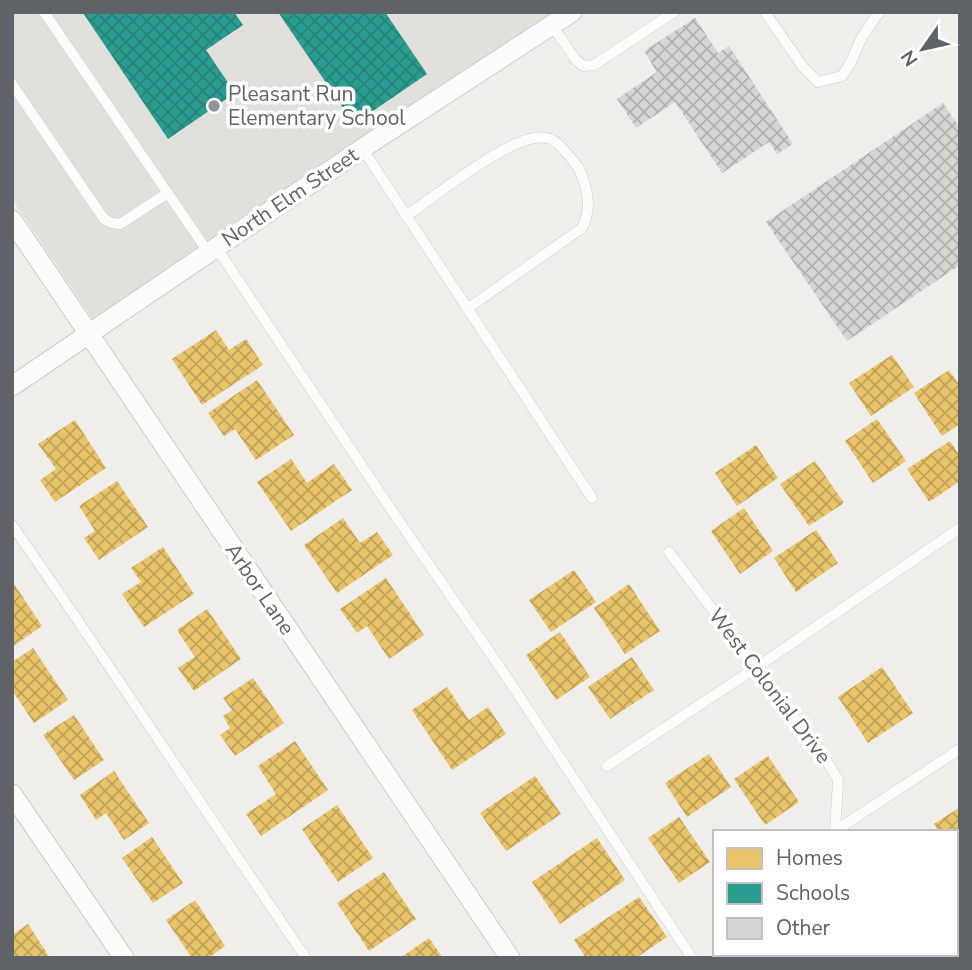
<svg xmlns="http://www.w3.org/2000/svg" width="972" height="970" font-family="'Nunito Sans',sans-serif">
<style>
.education{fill:#e2e0da}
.homes{fill:url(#homes-cross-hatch)}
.schools{fill:url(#schools-cross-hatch)}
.building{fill:url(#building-cross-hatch)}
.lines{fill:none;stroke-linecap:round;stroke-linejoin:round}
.service-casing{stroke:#cbcccc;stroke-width:11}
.minor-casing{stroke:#cbcccc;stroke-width:21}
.service{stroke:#fdfcfc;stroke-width:10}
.minor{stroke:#fdfcfc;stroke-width:19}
.poi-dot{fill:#919496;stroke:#fff;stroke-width:2.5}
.labels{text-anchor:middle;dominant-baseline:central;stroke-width:7;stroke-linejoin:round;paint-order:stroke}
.poi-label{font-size:21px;fill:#5f6368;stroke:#fff;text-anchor:start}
.street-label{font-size:21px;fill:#5f6368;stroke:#fff}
</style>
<defs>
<pattern id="homes-cross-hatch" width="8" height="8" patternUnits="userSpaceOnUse" patternTransform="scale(1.75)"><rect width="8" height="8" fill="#e9c46a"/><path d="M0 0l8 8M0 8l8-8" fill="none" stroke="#c0a35b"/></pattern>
<pattern id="schools-cross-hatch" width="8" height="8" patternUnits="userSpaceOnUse" patternTransform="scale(1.75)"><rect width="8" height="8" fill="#2a9d8f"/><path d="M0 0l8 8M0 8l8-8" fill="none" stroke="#278479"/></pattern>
<pattern id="building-cross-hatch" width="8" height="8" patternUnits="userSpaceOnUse" patternTransform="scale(1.75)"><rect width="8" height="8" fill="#d6d5d3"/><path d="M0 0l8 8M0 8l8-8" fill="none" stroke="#b1b0af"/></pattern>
</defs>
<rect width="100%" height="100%" fill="#efeeea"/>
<polygon class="education" points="12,12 554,12 94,321 12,199"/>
<g class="homes">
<polygon points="216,330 229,350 246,339 263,365 202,405 172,359"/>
<polygon points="892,355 914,387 871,416 849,383"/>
<polygon points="949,370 960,386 960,424 942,436 914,393"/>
<polygon points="257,380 294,435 256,460 235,429 224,436 208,413"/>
<polygon points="877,419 906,461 873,483 845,441"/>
<polygon points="75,420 106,468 55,502 40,480 56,469 38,444"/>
<polygon points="950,441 960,456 960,481 929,502 907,469"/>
<polygon points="756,445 778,478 737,506 715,473"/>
<polygon points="291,459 307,483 334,464 352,490 291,531 257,482"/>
<polygon points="815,461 844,503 809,526 780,484"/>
<polygon points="117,481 148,527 99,560 84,538 95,531 79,506"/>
<polygon points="744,508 773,551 740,574 711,531"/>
<polygon points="343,518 360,543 377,532 393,555 337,593 304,545"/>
<polygon points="816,530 838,563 796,592 774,558"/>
<polygon points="163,547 194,594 144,627 122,594 141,582 131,568"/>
<polygon points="574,570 596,602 551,632 529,600"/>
<polygon points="386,578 424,635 389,659 367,626 357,633 340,609"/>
<polygon points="14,584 42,626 12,647 12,586"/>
<polygon points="629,584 660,631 625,654 594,608"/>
<polygon points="207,609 241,659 194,691 178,668 195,657 177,630"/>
<polygon points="560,632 590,677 556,700 526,655"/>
<polygon points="33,648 68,700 34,723 12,690 12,662"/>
<polygon points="632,657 654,690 610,719 588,687"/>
<polygon points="882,667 913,713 868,743 838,697"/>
<polygon points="253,678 284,723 235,756 220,735 230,728 223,716 232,710 223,698"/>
<polygon points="447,687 469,720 488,707 506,734 452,770 412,710"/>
<polygon points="74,715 104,760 74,780 43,735"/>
<polygon points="295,741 328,790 261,836 246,814 276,794 258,766"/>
<polygon points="709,754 731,787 687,817 665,783"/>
<polygon points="768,756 799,802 765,825 734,779"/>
<polygon points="114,771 149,823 124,840 106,813 96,820 80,795"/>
<polygon points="535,776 561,814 506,851 480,813"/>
<polygon points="337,805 373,858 338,882 302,829"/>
<polygon points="960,807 960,862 956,857 956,832 939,832 934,824"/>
<polygon points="679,817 710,862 679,883 648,838"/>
<polygon points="152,837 183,883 153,903 122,858"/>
<polygon points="597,838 625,880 560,924 532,882"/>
<polygon points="384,872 416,919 369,951 337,903"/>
<polygon points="639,897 667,937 636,958 586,958 574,940"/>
<polygon points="195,900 225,946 208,958 192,958 166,920"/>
<polygon points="28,924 50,958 12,958 12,935"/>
<polygon points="429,938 443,958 400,958"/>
<polygon points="796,954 833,954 835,958 791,958"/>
</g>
<g class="schools">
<polygon points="84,12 234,12 243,25 206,50 235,93 168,139 83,13"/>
<polygon points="278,12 385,12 427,74 354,124"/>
</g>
<g class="building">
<polygon points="695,18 718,53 729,46 793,144 777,154 769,142 722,173 675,102 636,128 617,99 657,72 644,51"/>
<polygon points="943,103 960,128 960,265 847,341 766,222"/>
</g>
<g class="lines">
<defs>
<g id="service">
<polyline points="44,12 208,252"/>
<polyline points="765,12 803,67 818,82 842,76 851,62 862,37 877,15 880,12"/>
<polyline points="552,25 575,59 583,66 594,65 674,12"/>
<polyline points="12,84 104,219 112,223 120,224 168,193"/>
<polyline points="362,148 592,498"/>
<path d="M406,216C434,197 504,141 535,138C539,137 547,138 551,139C558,142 577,164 580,171C588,190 592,208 582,228L467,309"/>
<polyline points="216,247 388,505 508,679 692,958"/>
<path d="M12,525C112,668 207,814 306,958"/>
<polyline points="669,552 825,758 838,780 835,832"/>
<polyline points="607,766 757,667 960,528"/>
<polyline points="835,831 960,749"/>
<polyline points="951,954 954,958"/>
</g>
<g id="minor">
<polyline points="12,220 510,958"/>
<polyline points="12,386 369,144 572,12"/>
<polyline points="12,794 124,958"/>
</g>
</defs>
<use href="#service" class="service-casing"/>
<use href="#minor" class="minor-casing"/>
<use href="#service" class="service"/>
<use href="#minor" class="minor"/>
</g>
<circle class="poi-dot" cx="214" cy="106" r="7"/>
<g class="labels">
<g class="poi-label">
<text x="228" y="94">Pleasant Run<tspan x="228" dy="24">Elementary School</tspan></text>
</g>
<g class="street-label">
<text transform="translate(290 197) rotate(-34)">North Elm Street</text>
<text transform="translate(260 589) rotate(56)">Arbor Lane</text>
<text transform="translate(770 686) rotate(53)">West Colonial Drive</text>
</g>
</g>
<rect width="972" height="970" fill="none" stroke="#5f6368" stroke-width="28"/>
<rect x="713" y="830" width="245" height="126" fill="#ffffff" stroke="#bfc1c3" stroke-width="2"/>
<rect x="727" y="848" width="35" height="21" fill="#e9c46a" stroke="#bfc1c3" stroke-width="2"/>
<text x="776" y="865" font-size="21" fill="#5f6368">Homes</text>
<rect x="727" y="883" width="35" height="21" fill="#2a9d8f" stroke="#bfc1c3" stroke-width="2"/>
<text x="776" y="900" font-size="21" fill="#5f6368">Schools</text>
<rect x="727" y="918" width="35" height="21" fill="#d6d5d3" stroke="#bfc1c3" stroke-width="2"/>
<text x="776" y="935" font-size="21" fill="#5f6368">Other</text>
<g transform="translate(923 49) rotate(236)" stroke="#ffffff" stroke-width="5" paint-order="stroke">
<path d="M0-5L12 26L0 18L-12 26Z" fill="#5f6368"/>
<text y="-10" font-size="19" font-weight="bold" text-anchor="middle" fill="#5f6368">N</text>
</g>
</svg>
